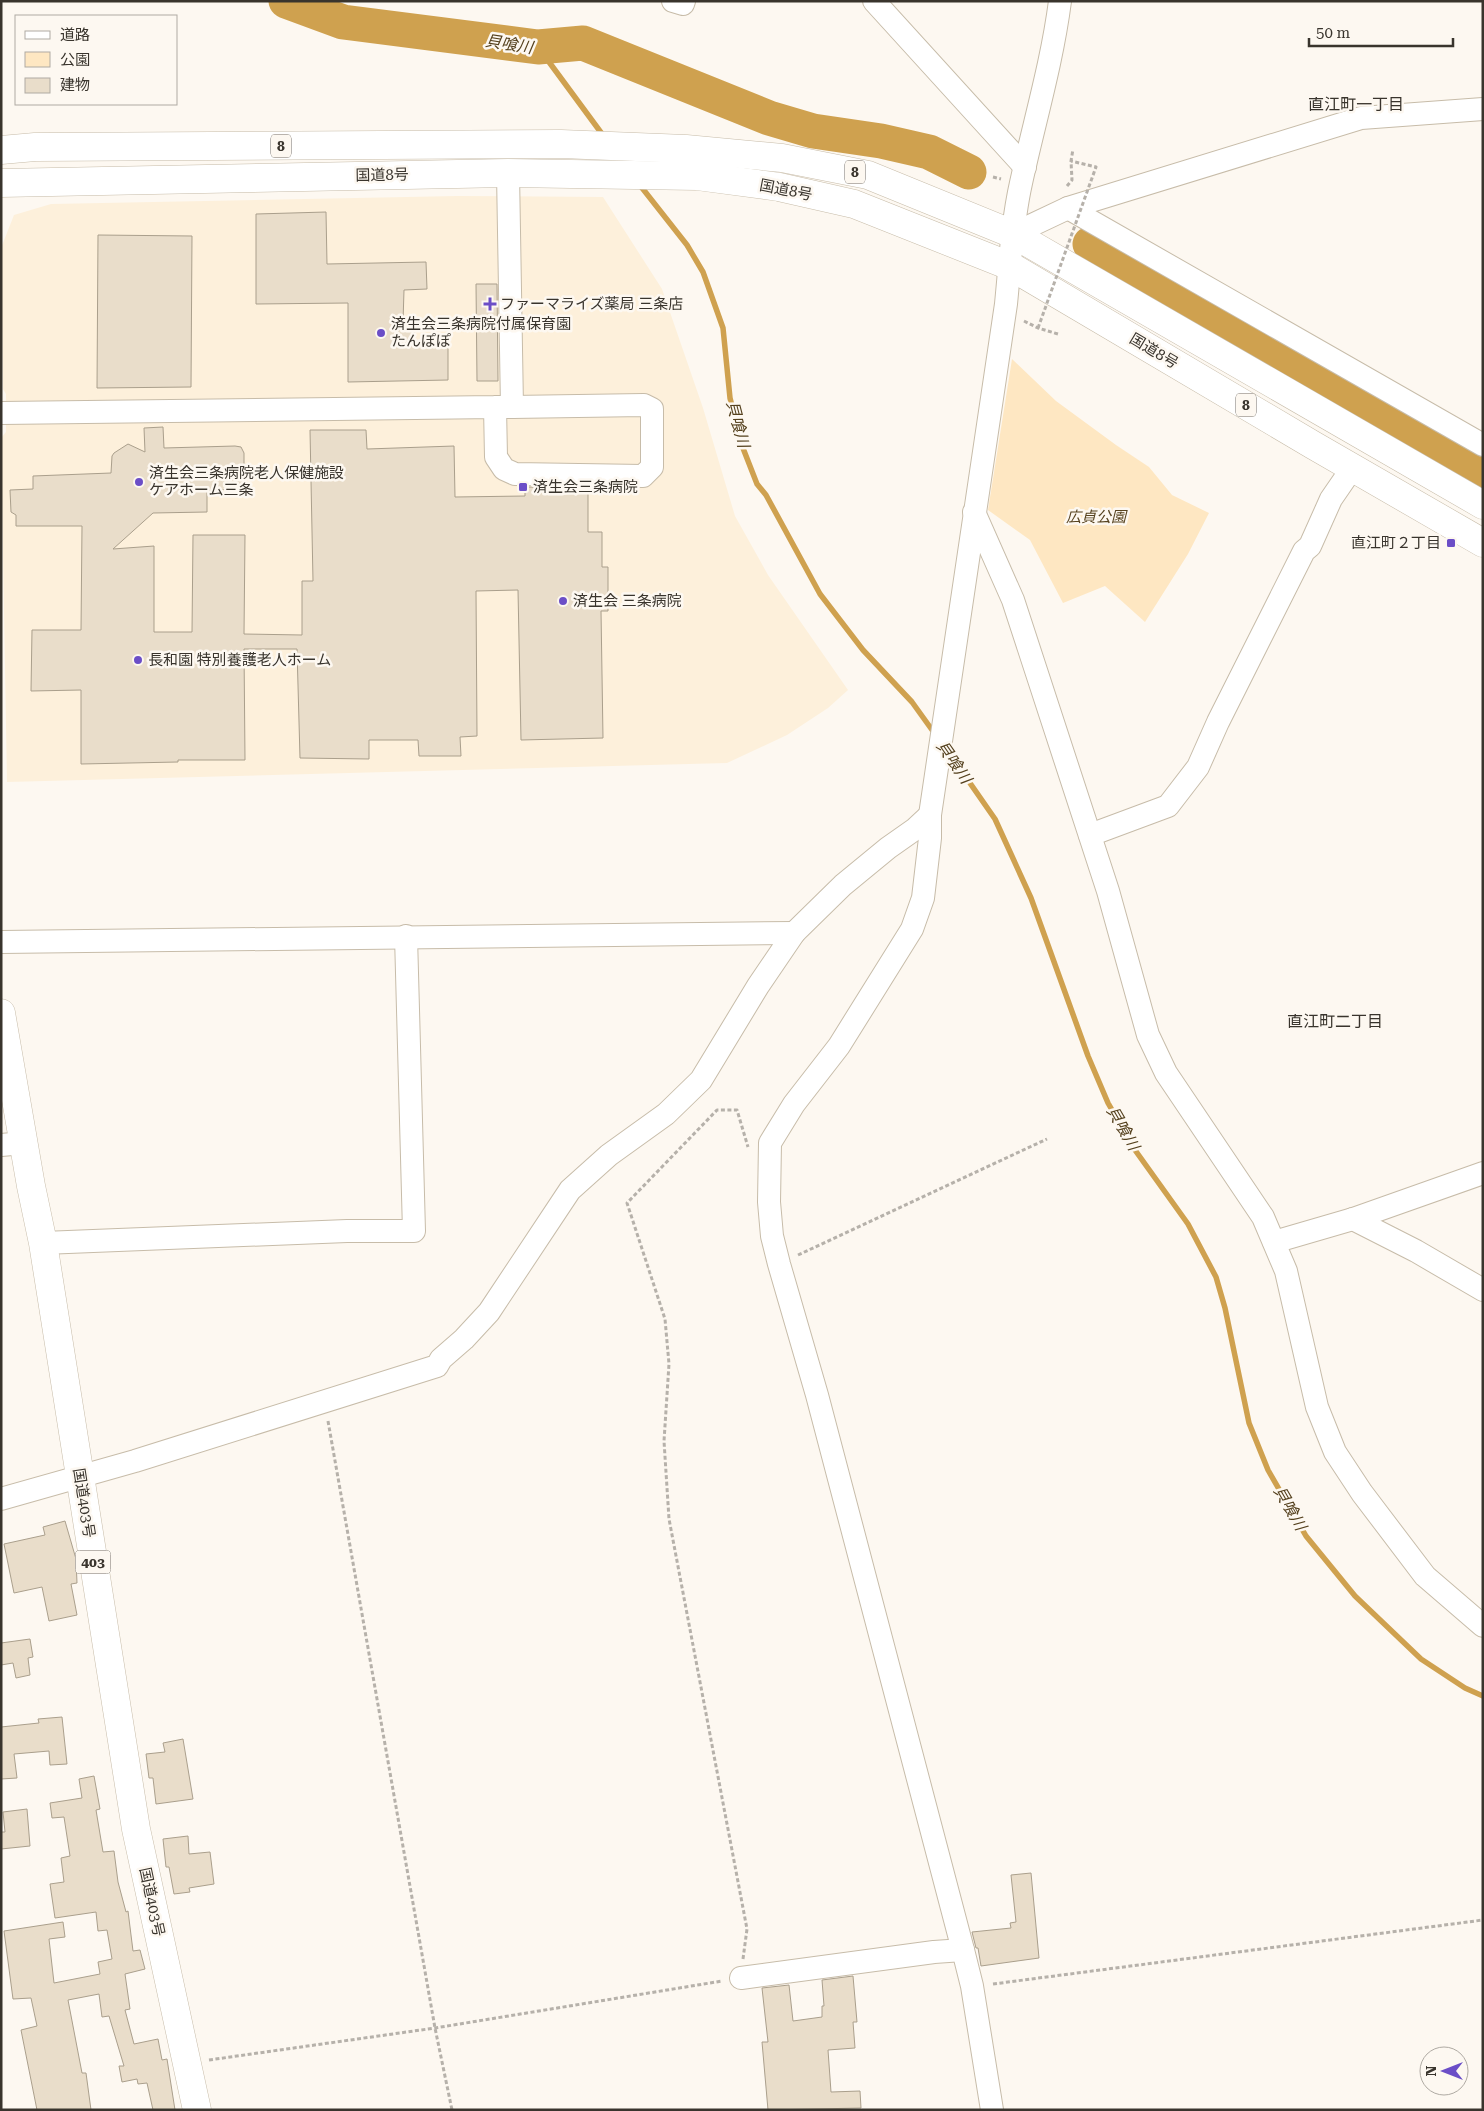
<svg xmlns="http://www.w3.org/2000/svg" width="1484" height="2111" font-family="'Roboto Serif','Noto Sans JP',serif">
<style>
.built{fill:#fdf0db}
.green{fill:#fee7c2}
.lines{fill:none;stroke-linecap:round;stroke-linejoin:round}
.stream{stroke:#cfa14f;stroke-width:5.5}
.river{stroke:#cfa14f;stroke-width:35}
.building{fill:#e9ddca;stroke:#aa9f8c}
.minor-casing{stroke:#c7bca9;stroke-width:24}
.highway-casing{stroke:#c7bca9;stroke-width:29}
.path{stroke:#b6b1aa;stroke-width:3;stroke-dasharray:4 2.5;stroke-linecap:butt}
.minor{stroke:#fff;stroke-width:22}
.highway{stroke:#fff;stroke-width:28}
.path-bridge{stroke:#b6b1aa;stroke-width:3;stroke-dasharray:4 2.5;stroke-linecap:butt}
.poi-dot{fill:#6b4ec7;stroke:#fdf8f1;stroke-width:2}
.labels{text-anchor:middle;dominant-baseline:central;stroke-width:5;stroke-linejoin:round;paint-order:stroke}
.shield{fill:#fdf8f1;stroke:#746f68;stroke-width:1}
.shield-label{font-size:14px;font-weight:bold;fill:#39342d}
.street-label{font-size:15px;fill:#39342d;stroke:#fdf8f1}
.poi-label{font-size:15px;fill:#39342d;stroke:#fdf8f1;text-anchor:start}
.park-label{font-size:15px;font-style:italic;fill:#574320;stroke:#fdf8f1}
.water-label{font-size:16px;font-style:italic;fill:#55411e;stroke:#fdf8f1}
.neighbourhood-label{font-size:16px;fill:#39342d;stroke:#fdf8f1}
</style>
<rect width="100%" height="100%" fill="#fdf8f1"/>
<polygon class="built" points="457,196 603,197 662,289 703,408 735,516 768,575 848,690 828,708 787,735 727,763 7,782 1,438 6,432 6,394 3,389 1,248 14,215 51,204"/>
<polygon class="green" points="1012,359 1056,401 1116,445 1149,467 1172,495 1209,513 1188,554 1145,622 1105,586 1063,603 1030,540 988,510"/>
<g class="lines">
<g class="stream">
<polyline points="538,47 605,138"/>
<polyline points="639,184 687,245 703,272 723,328 730,398 741,443 757,484 766,495 820,594 863,650 912,702 935,734"/>
<polyline points="947,750 995,819 1031,898 1088,1056 1108,1103 1135,1150 1188,1224 1216,1277 1225,1308 1249,1423 1268,1470 1306,1536 1355,1596 1421,1659 1465,1688 1483,1696"/>
</g>
<g class="river">
<polyline points="286,1 343,22 538,47 583,43 769,118 813,131 881,141 929,152 969,172"/>
<polyline points="1090,244 1483,471"/>
</g>
</g>
<g class="building">
<polygon points="326,212 327,264 426,262 427,289 404,290 403,322 414,322 414,345 448,345 448,380 348,382 348,303 256,304 256,214"/>
<polygon points="98,235 192,236 191,387 97,388"/>
<polygon points="476,284 497,284 498,381 477,381"/>
<polygon points="163,427 164,448 235,446 241,447 244,453 244,488 207,491 207,512 153,513 113,549 154,546 154,632 192,632 193,535 245,535 244,634 302,635 302,581 313,581 310,430 366,430 367,449 454,446 455,497 525,496 525,487 588,488 588,532 602,532 602,567 608,567 608,611 601,611 603,738 521,740 518,590 476,591 477,736 460,737 461,756 419,756 418,740 369,740 369,759 300,758 297,649 244,649 245,760 178,760 178,762 81,764 81,690 31,691 32,630 81,630 82,526 16,526 16,515 11,512 10,490 33,489 33,476 111,473 112,456 114,453 128,444 145,452 144,428"/>
<polygon points="65,1521 76,1559 77,1583 71,1584 77,1615 49,1621 42,1587 14,1593 4,1544 45,1535 43,1527"/>
<polygon points="30,1639 33,1657 28,1658 30,1675 16,1678 13,1663 1,1665 1,1643"/>
<polygon points="62,1717 67,1764 50,1765 49,1751 14,1754 17,1778 1,1779 1,1727 39,1723 38,1719"/>
<polygon points="183,1739 193,1799 156,1804 153,1778 149,1778 146,1754 165,1752 163,1743"/>
<polygon points="94,1776 100,1809 96,1810 103,1852 114,1851 118,1882 126,1912 128,1911 133,1951 140,1950 145,1969 125,1974 130,2009 125,2010 134,2044 158,2039 162,2060 167,2059 175,2110 153,2110 147,2083 138,2084 137,2079 122,2082 119,2066 124,2066 109,2016 102,2017 99,1994 68,2000 82,2073 86,2073 91,2110 37,2110 21,2030 37,2026 31,1998 13,1999 4,1931 63,1922 65,1937 49,1939 54,1983 100,1974 98,1962 112,1959 107,1930 98,1931 96,1912 55,1918 50,1884 64,1882 61,1858 70,1856 64,1817 52,1818 50,1803 82,1798 79,1779"/>
<polygon points="27,1809 30,1846 1,1849 1,1832 5,1832 3,1812"/>
<polygon points="188,1836 189,1854 210,1852 214,1884 189,1888 190,1892 174,1894 169,1867 166,1867 163,1839"/>
<polygon points="1031,1873 1039,1958 981,1966 978,1948 976,1948 972,1932 1011,1928 1010,1923 1016,1922 1011,1875"/>
<polygon points="853,1976 857,2022 853,2022 855,2048 828,2050 831,2092 860,2091 861,2108 768,2110 762,2042 768,2042 762,1988 789,1985 793,2021 822,2017 822,2006 824,2006 822,1980"/>
</g>
<g class="lines">
<defs>
<g id="minor">
<polyline points="673,1 683,4 684,1"/>
<polyline points="874,1 1025,167"/>
<polyline points="508,173 512,407"/>
<polyline points="1068,208 1483,445"/>
<polyline points="1013,234 1068,208 1361,118 1483,109"/>
<polyline points="1,413 495,407 512,407 644,405 652,409 652,467 643,476 515,474 504,469 496,457 495,407"/>
<polyline points="974,512 1013,600 1108,891 1148,1035 1166,1073 1263,1217 1286,1271 1317,1407 1335,1452 1362,1493 1425,1576 1483,1626"/>
<polyline points="1090,835 1168,806 1198,767 1218,722 1304,551 1310,546 1331,499 1353,467"/>
<polyline points="1,942 794,933"/>
<polyline points="1,1145 24,1143"/>
<polyline points="1353,1219 1416,1251 1483,1290"/>
<polyline points="1274,1242 1353,1219 1483,1173"/>
<polyline points="43,1243 347,1231 414,1231 406,936"/>
<polyline points="1,1499 135,1461 437,1366 441,1359 464,1339 489,1312 570,1190 609,1155 666,1114 701,1080 758,986 794,933 843,885 888,848 915,829 930,815"/>
<polyline points="741,1978 934,1952 963,1950"/>
<path d="M992,2110L972,1986L963,1950L817,1395L779,1264L772,1236L769,1202L770,1143L794,1104L839,1046L912,929L923,898L930,838V815L1006,304C1010,264 1012,223 1021,183C1034,123 1052,63 1060,1"/>
</g>
<g id="highway">
<polyline points="1,150 35,147 561,144 686,149 782,158 868,175 1013,234 1483,505"/>
<polyline points="1,183 508,173 697,176 779,187 854,204 1010,266 1313,445 1483,543"/>
<polyline points="1,1013 31,1186 43,1243 136,1829 197,2110"/>
</g>
</defs>
<use href="#minor" class="minor-casing"/>
<use href="#highway" class="highway-casing"/>
<g class="path">
<polyline points="993,177 1001,179"/>
<polyline points="1067,186 1072,180 1071,161 1073,149"/>
<polyline points="1024,321 1038,328 1058,334"/>
<polyline points="798,1255 1047,1139"/>
<polyline points="328,1421 435,2028 452,2110"/>
<polyline points="743,1959 747,1929 669,1519 664,1441 669,1364 665,1319 627,1203 717,1110 737,1110 748,1147"/>
<polyline points="993,1984 1483,1920"/>
<polyline points="209,2060 435,2028 722,1981"/>
</g>
<use href="#minor" class="minor"/>
<use href="#highway" class="highway"/>
<polyline class="path-bridge" points="1038,328 1096,167 1071,161"/>
</g>
<g class="poi-dot">
<path d="M487.5 296.5h5v5h5v5h-5v5h-5v-5h-5v-5h5z"/>
<circle cx="381" cy="333" r="5"/>
<circle cx="139" cy="482" r="5"/>
<rect x="518" y="482" width="10" height="10" rx="2.5"/>
<rect x="1446" y="538" width="10" height="10" rx="2.5"/>
<circle cx="563" cy="601" r="5"/>
<circle cx="138" cy="660" r="5"/>
</g>
<g class="labels">
<g class="shield">
<rect x="271" y="134.5" width="20" height="23" rx="4"/>
<rect x="845" y="160.5" width="20" height="23" rx="4"/>
<rect x="1236" y="393.5" width="20" height="23" rx="4"/>
<rect x="75.5" y="1550.5" width="35" height="23" rx="4"/>
</g>
<g class="shield-label">
<text x="281" y="146">8</text>
<text x="855" y="172">8</text>
<text x="1246" y="405">8</text>
<text x="93" y="1562">403</text>
</g>
<g class="street-label">
<text transform="translate(382 175) rotate(-1)">国道8号</text>
<text transform="translate(786 190) rotate(11)">国道8号</text>
<text transform="translate(1154 351) rotate(31)">国道8号</text>
<text transform="translate(84 1503) rotate(81)">国道403号</text>
<text transform="translate(152 1902) rotate(78)">国道403号</text>
</g>
<g class="poi-label">
<text x="500" y="304">ファーマライズ薬局 三条店</text>
<text x="391" y="324">済生会三条病院付属保育園<tspan x="391" dy="17">たんぽぽ</tspan></text>
<text x="149" y="473">済生会三条病院老人保健施設<tspan x="149" dy="17">ケアホーム三条</tspan></text>
<text x="533" y="487">済生会三条病院</text>
<text x="1441" y="543" text-anchor="end">直江町２丁目</text>
<text x="573" y="601">済生会 三条病院</text>
<text x="148" y="660">長和園 特別養護老人ホーム</text>
</g>
<g class="park-label">
<text x="1096" y="517">広貞公園</text>
</g>
<g class="water-label">
<text transform="translate(509 44) rotate(9)">貝喰川</text>
<text transform="translate(738 424) rotate(75)">貝喰川</text>
<text transform="translate(954 762) rotate(55)">貝喰川</text>
<text transform="translate(1123 1128) rotate(60)">貝喰川</text>
<text transform="translate(1290 1508) rotate(60)">貝喰川</text>
</g>
<g class="neighbourhood-label">
<text x="1356" y="104">直江町一丁目</text>
<text x="1335" y="1021">直江町二丁目</text>
</g>
</g>
<rect width="1484" height="2111" fill="none" stroke="#39342d" stroke-width="5"/>
<rect x="15" y="15" width="162" height="90" fill="#fdf8f1" stroke="#afaaa3"/>
<rect x="25" y="31" width="25" height="8" fill="#ffffff" stroke="#afaaa3"/>
<text x="60" y="40" font-size="15" fill="#39342d">道路</text>
<rect x="25" y="52" width="25" height="15" fill="#fee7c2" stroke="#afaaa3"/>
<text x="60" y="65" font-size="15" fill="#39342d">公園</text>
<rect x="25" y="78" width="25" height="15" fill="#e9ddca" stroke="#afaaa3"/>
<text x="60" y="90" font-size="15" fill="#39342d">建物</text>
<g transform="translate(1444 2071) rotate(270)"><circle r="24" fill="#fdf8f1" stroke="#afaaa3"/>
<path d="M0-4L9 19L0 12L-9 19Z" fill="#6b4ec7"/>
<text y="-8" font-size="14" font-weight="bold" text-anchor="middle" fill="#39342d">N</text>
</g>
<path d="M1309 38v8h144v-8" fill="none" stroke="#39342d" stroke-width="2.5"/>
<text x="1316" y="38" font-size="15" fill="#39342d" stroke="#fdf8f1" stroke-width="4" paint-order="stroke">50 m</text>
</svg>
